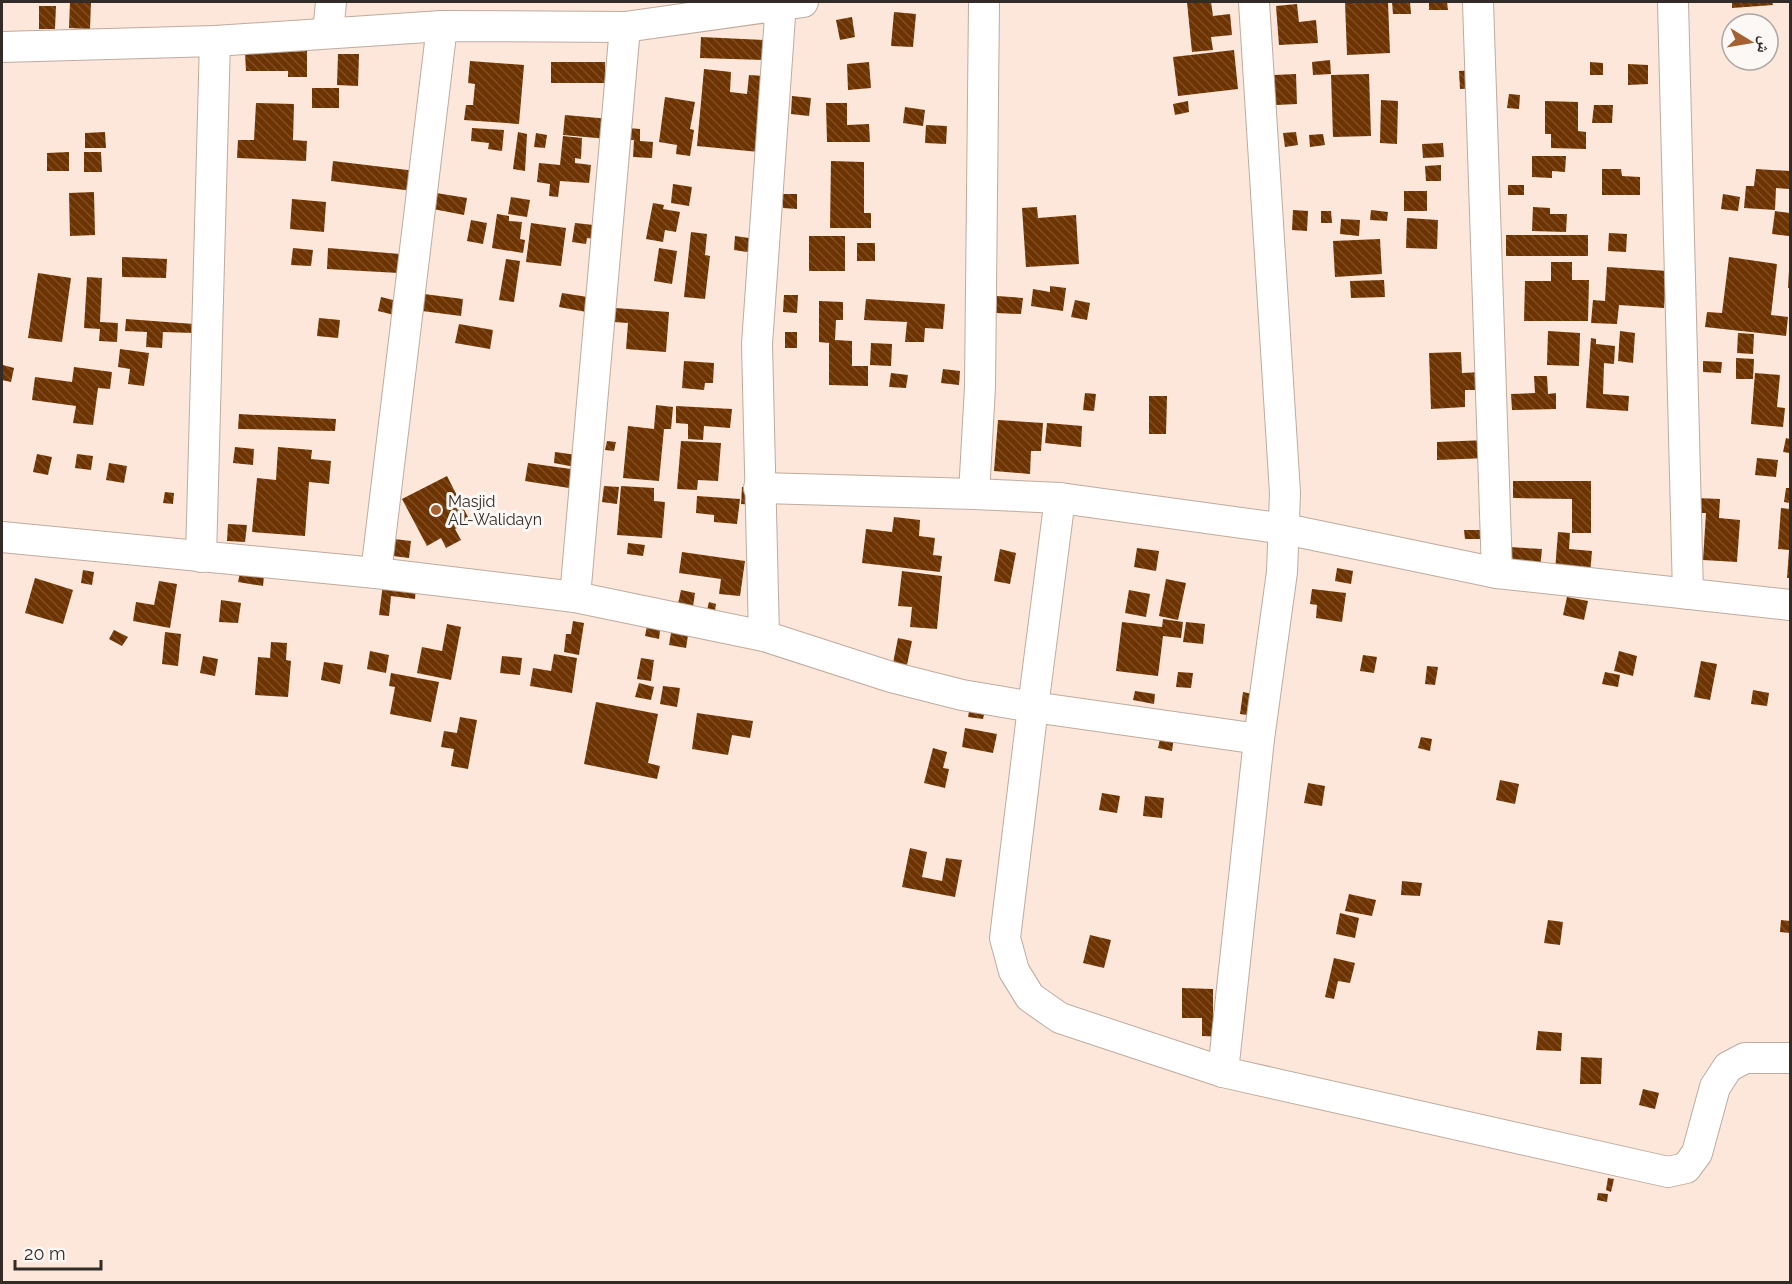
<svg xmlns="http://www.w3.org/2000/svg" width="1792" height="1284" font-family="Raleway,'Noto Naskh Arabic',sans-serif">
<style>
.building{fill:url(#building-back-hatch)}
.lines{fill:none;stroke-linecap:round;stroke-linejoin:round}
.minor-casing{stroke:#bfab9f;stroke-width:32}
.minor{stroke:#fff;stroke-width:30}
.poi-dot{fill:#a56132;stroke:#fcf8f5;stroke-width:2}
.labels{text-anchor:middle;dominant-baseline:central;stroke-width:6;stroke-linejoin:round;paint-order:stroke}
.poi-label{font-size:16px;fill:#332b27;stroke:#fcf8f5;text-anchor:start}
</style>
<defs>
<pattern id="building-back-hatch" width="6" height="6" patternUnits="userSpaceOnUse" patternTransform="scale(1.5)"><rect width="6" height="6" fill="#6d3300"/><path d="M-1 5l2 2M0 0l6 6M5-1l2 2" fill="none" stroke="#7e4f26"/></pattern>
</defs>
<rect width="100%" height="100%" fill="#fce7da"/>
<g class="building">
<polygon points="70,2 91,2 90,29 69,28"/>
<polygon points="1187,2 1211,2 1213,16 1230,14 1232,35 1211,37 1213,50 1192,52"/>
<polygon points="1345,2 1388,2 1390,53 1347,55"/>
<polygon points="1392,2 1410,2 1411,14 1393,14"/>
<polygon points="1429,2 1447,2 1448,10 1429,10"/>
<polygon points="1732,2 1772,2 1773,5 1732,8"/>
<polygon points="1297,4 1299,22 1316,20 1318,43 1279,45 1276,6"/>
<polygon points="39,6 56,6 55,29 39,29"/>
<polygon points="894,12 916,14 913,47 891,46"/>
<polygon points="852,17 855,37 840,40 836,20"/>
<polygon points="701,37 766,40 765,60 700,58"/>
<polygon points="1234,50 1238,89 1178,96 1173,57"/>
<polygon points="307,51 307,77 288,77 288,71 246,71 245,53"/>
<polygon points="338,54 359,54 358,86 337,85"/>
<polygon points="1330,60 1331,74 1313,75 1312,62"/>
<polygon points="470,61 524,65 519,124 464,120 466,105 473,105 475,84 468,83"/>
<rect x="551" y="62" width="54" height="21"/>
<polygon points="869,62 871,88 848,90 847,64"/>
<polygon points="1590,62 1603,63 1603,75 1590,75"/>
<polygon points="1628,64 1648,65 1648,84 1628,85"/>
<polygon points="704,69 731,72 730,92 747,94 749,75 765,76 759,152 697,146"/>
<polygon points="1479,70 1480,88 1460,89 1459,71"/>
<polygon points="1296,74 1297,104 1276,105 1274,75"/>
<polygon points="1369,74 1371,136 1333,137 1331,75"/>
<rect x="312" y="88" width="27" height="20"/>
<polygon points="1509,94 1520,95 1519,109 1507,108"/>
<polygon points="792,96 811,98 809,116 791,114"/>
<polygon points="665,97 695,102 690,129 694,130 690,156 676,154 677,145 659,142"/>
<polygon points="1381,100 1398,101 1397,144 1380,143"/>
<polygon points="1188,101 1189,112 1175,115 1173,104"/>
<polygon points="1545,101 1578,102 1578,131 1586,132 1586,149 1551,148 1551,134 1545,134"/>
<polygon points="256,103 294,104 293,140 307,141 306,161 237,158 238,140 254,140"/>
<polygon points="826,103 847,103 847,125 869,124 870,142 827,142"/>
<polygon points="1594,105 1613,105 1612,123 1592,123"/>
<polygon points="905,107 925,110 923,126 903,123"/>
<polygon points="565,115 610,119 608,139 563,135"/>
<polygon points="926,125 947,126 946,144 925,143"/>
<polygon points="472,128 504,130 502,151 488,149 489,143 471,141"/>
<polygon points="628,128 640,129 640,141 653,142 652,158 633,157 634,140 627,140"/>
<polygon points="105,132 106,148 85,148 85,133"/>
<polygon points="518,132 527,134 525,171 513,169"/>
<polygon points="1296,132 1298,145 1285,147 1283,133"/>
<polygon points="536,133 547,135 545,148 534,147"/>
<polygon points="1323,134 1325,145 1310,147 1309,135"/>
<polygon points="563,136 582,138 581,159 575,158 575,163 591,165 589,183 560,181 558,197 549,196 550,184 537,182 539,163 560,165"/>
<polygon points="1443,143 1444,157 1423,158 1422,144"/>
<polygon points="69,152 69,171 47,171 47,153"/>
<polygon points="84,152 101,152 102,172 84,172"/>
<polygon points="1532,156 1566,156 1565,172 1552,171 1552,178 1532,177"/>
<polygon points="333,161 416,171 413,191 331,181"/>
<polygon points="831,161 864,162 864,213 871,213 871,228 830,228"/>
<polygon points="1441,165 1441,181 1426,181 1425,166"/>
<polygon points="1602,169 1621,169 1622,176 1640,177 1640,195 1602,195"/>
<polygon points="1756,169 1790,171 1790,189 1776,188 1775,210 1744,208 1746,186 1754,186"/>
<polygon points="673,184 692,187 689,206 671,203"/>
<rect x="1508" y="185" width="16" height="10"/>
<rect x="1404" y="191" width="23" height="20"/>
<polygon points="94,192 95,235 70,236 69,193"/>
<polygon points="436,193 467,198 464,215 433,209"/>
<polygon points="783,194 797,194 797,209 783,208"/>
<polygon points="1723,194 1740,197 1738,211 1721,209"/>
<polygon points="511,197 530,200 527,217 508,214"/>
<polygon points="292,199 326,202 324,232 290,229"/>
<polygon points="653,203 664,205 663,209 680,212 676,232 665,230 663,242 646,239"/>
<polygon points="1037,207 1038,218 1076,215 1079,264 1026,267 1022,208"/>
<polygon points="1533,207 1550,208 1550,214 1567,214 1566,232 1532,231"/>
<polygon points="1293,210 1308,211 1307,231 1292,230"/>
<polygon points="1371,210 1388,212 1387,221 1370,220"/>
<polygon points="1321,211 1331,211 1332,223 1321,223"/>
<polygon points="1775,211 1790,213 1789,236 1772,234"/>
<polygon points="497,214 509,216 509,221 522,222 520,239 525,240 523,253 492,248"/>
<polygon points="1407,218 1438,220 1437,249 1406,248"/>
<polygon points="1341,219 1360,220 1359,236 1340,234"/>
<polygon points="471,220 487,223 483,244 467,241"/>
<polygon points="531,223 566,228 561,266 526,262"/>
<polygon points="575,223 603,226 601,240 587,238 586,244 572,242"/>
<polygon points="691,232 707,234 705,255 710,256 705,299 684,297"/>
<polygon points="1609,233 1627,234 1626,252 1608,251"/>
<rect x="1506" y="235" width="82" height="21"/>
<polygon points="735,236 756,239 754,253 734,250"/>
<rect x="809" y="236" width="36" height="35"/>
<polygon points="1380,239 1382,274 1335,277 1333,241"/>
<rect x="857" y="243" width="18" height="18"/>
<polygon points="293,248 313,250 311,266 291,265"/>
<polygon points="328,248 400,254 399,273 327,269"/>
<polygon points="659,248 677,251 672,284 654,281"/>
<polygon points="122,257 167,259 166,278 122,277"/>
<polygon points="1729,257 1777,264 1771,315 1788,317 1786,336 1705,327 1707,312 1722,313"/>
<polygon points="506,259 520,261 514,302 499,300"/>
<polygon points="1551,262 1572,262 1572,280 1589,280 1588,321 1524,321 1525,281 1551,281"/>
<polygon points="1607,267 1667,271 1664,308 1619,305 1617,324 1591,323 1593,300 1605,301"/>
<polygon points="1789,271 1790,271 1790,288 1788,288"/>
<polygon points="38,273 71,278 62,342 28,338"/>
<polygon points="87,277 102,278 100,322 118,323 117,342 99,341 100,329 84,328"/>
<polygon points="1384,280 1385,297 1351,298 1350,281"/>
<polygon points="1050,286 1066,288 1063,311 1031,306 1033,289 1050,292"/>
<polygon points="562,293 594,298 592,313 559,307"/>
<polygon points="424,294 463,299 461,316 422,311"/>
<polygon points="784,295 798,295 797,313 783,312"/>
<polygon points="997,296 1023,298 1021,314 996,313"/>
<polygon points="381,297 397,301 394,315 378,311"/>
<polygon points="866,299 945,304 943,329 925,328 924,342 905,342 907,322 864,320"/>
<polygon points="1075,300 1090,303 1087,320 1071,317"/>
<polygon points="819,301 843,302 843,320 836,320 835,340 852,341 852,366 868,366 868,386 829,385 829,343 819,342"/>
<polygon points="615,308 669,312 666,352 626,349 628,323 614,322"/>
<polygon points="319,318 340,320 338,338 317,336"/>
<polygon points="126,319 194,324 193,333 163,332 162,348 146,347 147,332 125,331"/>
<polygon points="459,324 493,330 490,349 455,343"/>
<polygon points="1548,331 1580,333 1579,366 1547,365"/>
<polygon points="1620,331 1635,333 1633,363 1618,361"/>
<rect x="785" y="332" width="12" height="16"/>
<polygon points="1738,333 1754,334 1753,354 1737,353"/>
<polygon points="1591,338 1596,339 1596,344 1615,346 1614,364 1604,363 1603,394 1629,396 1628,411 1586,408"/>
<polygon points="871,343 892,344 891,366 870,365"/>
<polygon points="120,349 149,353 144,386 128,384 130,369 118,367"/>
<polygon points="1461,352 1462,373 1482,372 1483,390 1465,390 1465,407 1431,409 1429,353"/>
<polygon points="1736,358 1754,359 1753,379 1736,379"/>
<polygon points="684,361 714,363 713,383 705,383 704,390 682,388"/>
<polygon points="1703,361 1722,362 1721,373 1703,372"/>
<polygon points="3,365 14,368 11,382 2,380"/>
<polygon points="74,367 112,372 110,389 98,388 93,425 73,423 76,406 32,400 35,377 72,382"/>
<polygon points="943,369 960,371 959,385 941,383"/>
<polygon points="891,373 908,375 906,388 889,387"/>
<polygon points="1755,373 1780,375 1777,407 1785,408 1783,427 1751,424"/>
<polygon points="1534,376 1547,376 1548,394 1556,393 1556,409 1512,410 1511,394 1535,393"/>
<polygon points="1085,393 1096,394 1094,411 1083,410"/>
<polygon points="1149,396 1167,396 1166,434 1149,434"/>
<polygon points="656,405 673,407 671,429 664,429 659,481 623,478 628,426 654,429"/>
<polygon points="676,406 732,409 730,428 704,426 703,440 688,439 688,424 676,423"/>
<polygon points="239,414 336,419 335,431 238,429"/>
<polygon points="998,420 1043,423 1041,451 1031,451 1030,474 994,471"/>
<polygon points="1047,423 1082,426 1081,447 1045,443"/>
<polygon points="1786,438 1790,439 1790,453 1783,452"/>
<polygon points="1487,440 1487,458 1437,460 1437,442"/>
<polygon points="607,441 616,442 614,451 605,450"/>
<polygon points="681,441 721,443 718,481 698,480 697,490 677,489"/>
<polygon points="235,447 254,449 253,465 233,463"/>
<polygon points="278,447 312,450 311,459 331,461 329,484 309,482 305,536 252,532 257,478 276,480"/>
<polygon points="555,452 577,455 575,467 554,463"/>
<polygon points="37,454 52,457 48,475 33,472"/>
<polygon points="77,454 93,456 91,470 75,468"/>
<polygon points="1757,458 1778,460 1776,477 1755,475"/>
<polygon points="109,463 127,466 124,483 106,480"/>
<polygon points="528,463 571,469 569,488 525,481"/>
<polygon points="447,476 470,521 455,529 461,540 446,548 441,538 427,546 402,499"/>
<polygon points="1513,481 1591,481 1591,533 1572,533 1572,499 1513,498"/>
<polygon points="604,486 619,487 617,504 602,502"/>
<polygon points="621,486 654,488 654,501 665,502 662,538 617,535"/>
<polygon points="742,487 759,488 757,505 741,504"/>
<polygon points="1786,488 1790,488 1790,503 1784,502"/>
<polygon points="165,492 174,493 173,504 163,503"/>
<polygon points="697,496 740,499 737,524 714,522 714,515 696,513"/>
<polygon points="1696,498 1720,499 1719,518 1740,520 1737,562 1703,560 1706,513 1696,513"/>
<polygon points="1781,508 1790,509 1790,550 1778,549"/>
<polygon points="894,517 920,520 919,536 935,538 933,555 942,556 940,572 862,563 866,529 892,532"/>
<polygon points="228,524 247,525 245,542 227,541"/>
<polygon points="1464,530 1482,530 1482,539 1465,539"/>
<polygon points="1558,532 1570,533 1569,549 1592,551 1590,574 1555,571"/>
<polygon points="394,539 411,541 409,558 393,556"/>
<polygon points="628,543 645,545 643,556 627,554"/>
<polygon points="1509,547 1542,549 1540,569 1508,566"/>
<polygon points="1137,548 1159,551 1156,571 1134,567"/>
<polygon points="1000,549 1016,553 1010,584 994,581"/>
<polygon points="1789,551 1790,551 1790,578 1787,578"/>
<polygon points="682,552 745,561 740,596 719,594 721,579 679,573"/>
<polygon points="1337,568 1353,571 1351,584 1335,581"/>
<polygon points="83,570 94,572 92,585 81,583"/>
<polygon points="902,571 942,576 937,629 910,627 912,607 898,606"/>
<polygon points="240,573 264,576 263,586 238,582"/>
<polygon points="35,578 73,590 63,624 25,613"/>
<polygon points="1166,579 1186,583 1178,620 1159,616"/>
<polygon points="159,581 177,584 170,628 133,621 136,602 154,605"/>
<polygon points="383,584 416,588 415,599 391,596 389,616 379,615"/>
<polygon points="1312,589 1346,593 1342,622 1316,618 1317,605 1310,604"/>
<polygon points="681,590 695,593 693,607 678,604"/>
<polygon points="1129,590 1150,594 1146,617 1125,613"/>
<polygon points="1567,597 1588,601 1584,620 1563,615"/>
<polygon points="221,600 241,603 238,623 219,622"/>
<polygon points="709,602 716,604 715,611 707,610"/>
<polygon points="1163,619 1183,622 1181,638 1163,636 1158,676 1116,671 1122,622 1162,627"/>
<polygon points="573,621 584,623 579,655 564,652 566,634 571,634"/>
<polygon points="648,621 661,623 659,639 645,636"/>
<polygon points="1186,622 1205,624 1203,644 1183,642"/>
<polygon points="447,624 461,627 451,680 417,673 422,647 442,651"/>
<polygon points="672,627 689,629 686,648 669,645"/>
<polygon points="114,630 128,637 122,646 109,639"/>
<polygon points="165,632 181,634 178,666 162,664"/>
<polygon points="898,638 912,641 907,665 893,663"/>
<polygon points="271,642 287,643 286,660 291,661 288,697 255,695 258,657 270,658"/>
<polygon points="370,651 389,655 386,673 367,669"/>
<polygon points="1619,651 1637,656 1633,676 1614,671"/>
<polygon points="554,654 577,658 572,693 530,686 533,668 551,671"/>
<polygon points="1363,655 1377,657 1374,673 1360,671"/>
<polygon points="203,656 218,659 215,676 200,673"/>
<polygon points="502,656 522,658 520,675 500,673"/>
<polygon points="641,658 654,660 651,681 637,679"/>
<polygon points="1701,661 1717,664 1710,700 1694,697"/>
<polygon points="324,662 343,665 340,684 321,680"/>
<polygon points="1427,666 1438,667 1435,685 1425,684"/>
<polygon points="1178,672 1193,673 1191,688 1176,687"/>
<polygon points="1605,672 1620,675 1618,687 1602,684"/>
<polygon points="391,673 439,682 431,722 390,714 395,687 389,686"/>
<polygon points="639,683 654,687 651,700 635,697"/>
<polygon points="663,686 680,688 677,707 660,704"/>
<polygon points="1753,690 1769,693 1767,706 1751,704"/>
<polygon points="1135,691 1155,694 1154,704 1133,700"/>
<polygon points="1243,692 1257,695 1254,716 1240,714"/>
<polygon points="596,702 658,714 648,763 660,766 657,779 584,764"/>
<polygon points="970,706 985,710 983,719 968,717"/>
<polygon points="697,713 753,721 750,738 732,735 728,755 692,749"/>
<polygon points="460,717 477,720 468,769 451,766 454,749 441,747 444,731 457,733"/>
<polygon points="965,728 997,734 993,753 962,747"/>
<polygon points="1161,735 1174,737 1172,751 1158,748"/>
<polygon points="1421,737 1432,739 1430,751 1418,748"/>
<polygon points="933,748 947,752 943,768 949,769 945,788 924,783"/>
<polygon points="1500,780 1519,784 1515,804 1496,800"/>
<polygon points="1308,783 1325,786 1322,806 1304,803"/>
<polygon points="1102,793 1120,796 1117,813 1099,810"/>
<polygon points="1145,796 1164,798 1162,818 1143,816"/>
<polygon points="910,848 927,852 922,877 942,881 946,858 962,860 955,897 902,887"/>
<polygon points="1402,881 1422,883 1420,896 1401,895"/>
<polygon points="1349,894 1376,900 1372,916 1345,911"/>
<polygon points="1340,913 1359,918 1355,938 1336,934"/>
<polygon points="1548,920 1563,922 1560,945 1544,943"/>
<polygon points="1781,920 1790,921 1790,933 1780,932"/>
<polygon points="1090,935 1111,940 1104,968 1083,963"/>
<polygon points="1334,958 1355,963 1350,983 1338,981 1334,999 1325,997"/>
<polygon points="1182,988 1213,989 1213,1017 1225,1017 1225,1037 1202,1036 1202,1018 1182,1018"/>
<polygon points="1538,1031 1562,1033 1561,1051 1536,1050"/>
<polygon points="1581,1057 1602,1058 1601,1084 1580,1084"/>
<polygon points="1643,1089 1659,1093 1655,1109 1639,1105"/>
<polygon points="1608,1178 1614,1179 1611,1192 1606,1190"/>
<polygon points="1598,1193 1608,1194 1607,1202 1597,1200"/>
</g>
<g class="lines">
<defs>
<g id="minor">
<polyline points="1254,2 1285,493 1282,572 1259,739 1033,707 1005,938 1014,971 1030,997 1060,1018 1223,1072 1668,1172 1686,1168 1697,1153 1715,1087 1728,1067 1745,1058 1790,1058"/>
<polyline points="1478,2 1497,573"/>
<polyline points="1673,2 1688,594"/>
<polyline points="328,33 331,2"/>
<polyline points="2,47 215,41 442,26 625,27 803,2"/>
<polyline points="759,488 974,494"/>
<polyline points="1060,498 1285,529 1497,573 1790,605"/>
<polyline points="2,537 376,573 575,597 764,636 891,677 962,695 1033,707 1060,498 974,494 980,387 984,2"/>
<polyline points="201,557 215,41"/>
<polyline points="376,573 442,26"/>
<polyline points="575,597 625,27"/>
<polyline points="764,636 757,344 781,2"/>
<polyline points="1223,1072 1259,739"/>
</g>
</defs>
<use href="#minor" class="minor-casing"/>
<use href="#minor" class="minor"/>
</g>
<circle class="poi-dot" cx="436" cy="510" r="6"/>
<g class="labels">
<g class="poi-label">
<text x="448" y="501">Masjid<tspan x="448" dy="18">AL-Walidayn</tspan></text>
</g>
</g>
<rect width="1792" height="1284" fill="none" stroke="#332b27" stroke-width="6"/>
<g transform="translate(1750 42) rotate(101)"><circle r="28" fill="#fcf8f5" stroke="#aca6a3" stroke-width="1.5"/>
<path d="M0-4.5L10 22L0 15L-10 22Z" fill="#a56132"/>
<text y="-9" font-size="16" font-weight="bold" text-anchor="middle" fill="#332b27">ش</text>
</g>
<path d="M15 1260v9h86v-9" fill="none" stroke="#332b27" stroke-width="3"/>
<text x="24" y="1260" font-size="18" fill="#332b27" stroke="#fcf8f5" stroke-width="4.5" paint-order="stroke">20 m</text>
</svg>
